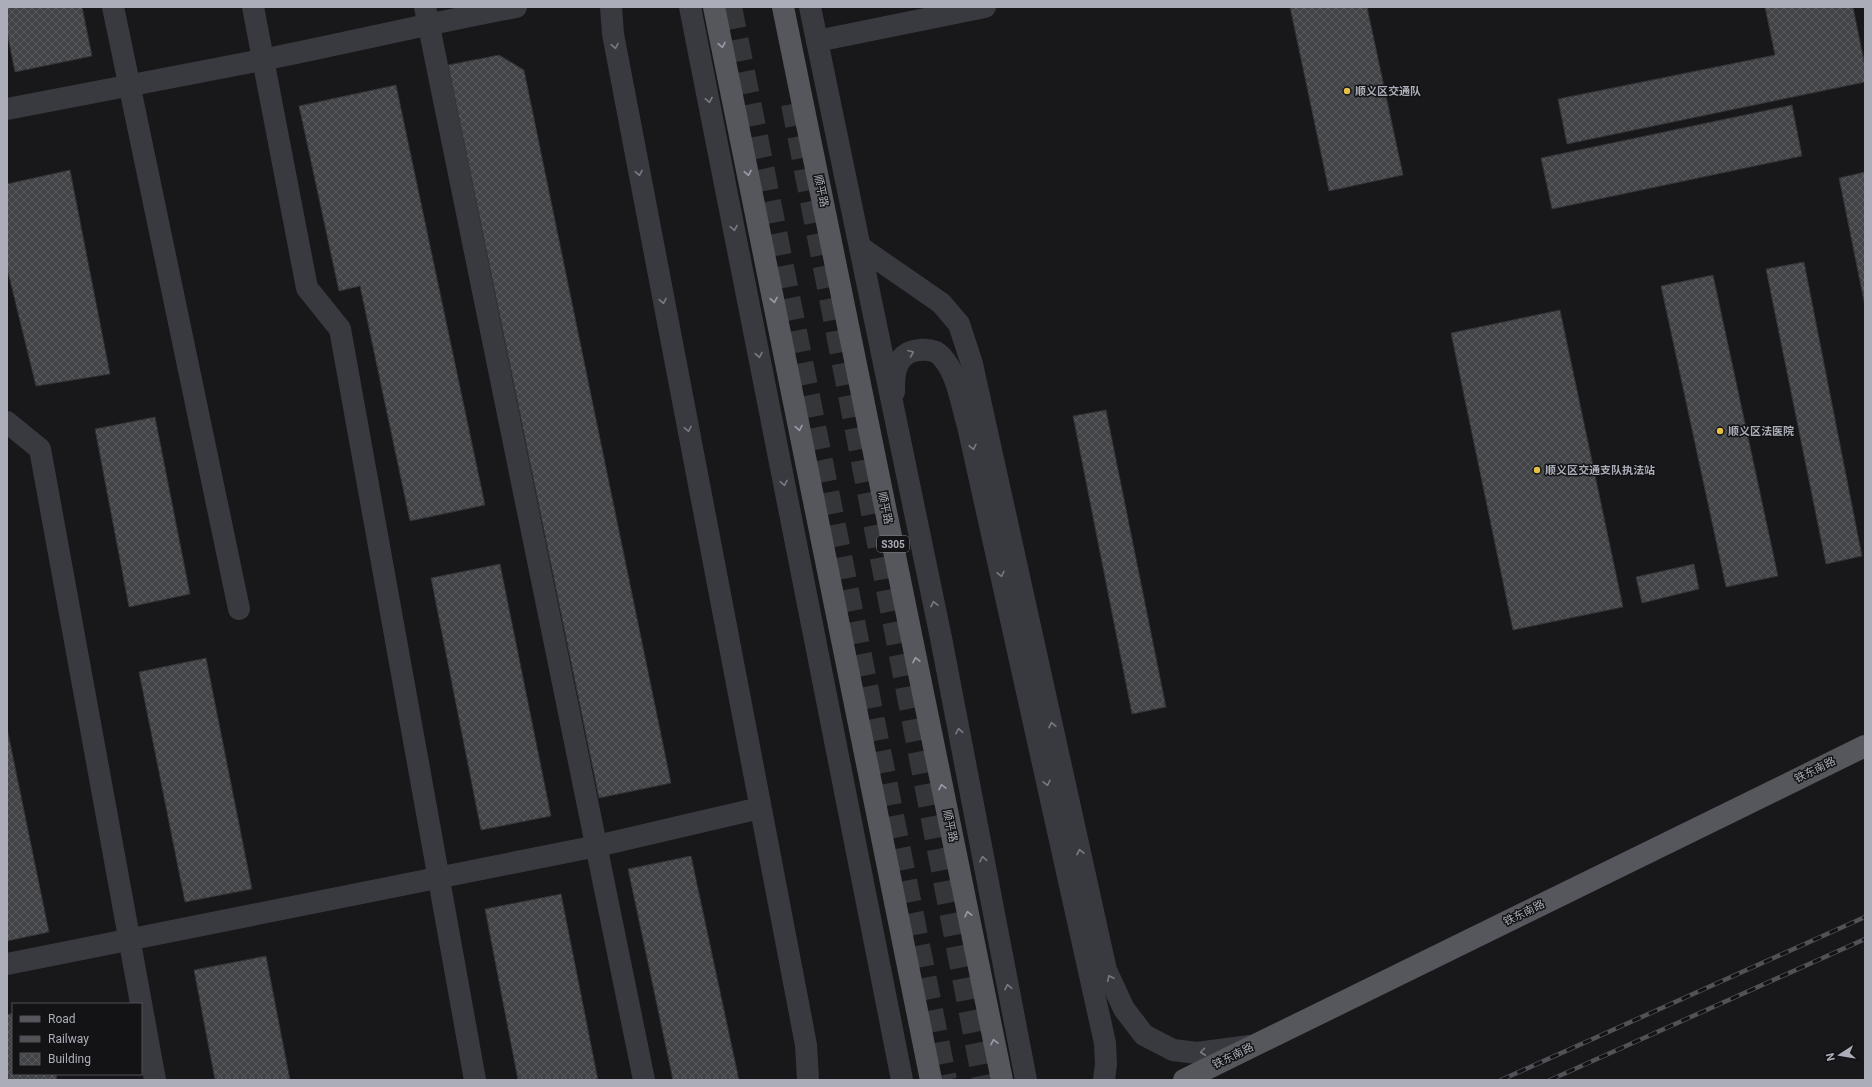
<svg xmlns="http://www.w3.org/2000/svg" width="1872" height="1087" font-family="Roboto,'Noto Sans SC',sans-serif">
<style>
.building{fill:url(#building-cross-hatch);stroke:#333236}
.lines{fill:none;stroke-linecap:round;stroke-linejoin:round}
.minor-tunnel{stroke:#35363a;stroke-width:22;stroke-dasharray:22 11;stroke-linecap:butt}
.minor{stroke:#393a3f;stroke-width:22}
.major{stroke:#56565d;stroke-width:22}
.rail-casing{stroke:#515157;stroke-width:4.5}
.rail{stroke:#131315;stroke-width:3;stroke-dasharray:9;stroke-linecap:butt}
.oneway{stroke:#9a9ca7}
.oneway2{stroke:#787a82}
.poi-dot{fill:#e4c146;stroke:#131315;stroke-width:1.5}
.labels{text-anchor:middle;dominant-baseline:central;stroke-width:3;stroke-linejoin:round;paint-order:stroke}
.shield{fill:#131315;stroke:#7d8088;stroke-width:1}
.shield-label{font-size:10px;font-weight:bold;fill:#abaeb9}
.poi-label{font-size:11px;font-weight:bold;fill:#abaeb9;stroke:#131315;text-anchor:start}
.street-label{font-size:11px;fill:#abaeb9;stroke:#131315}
</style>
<defs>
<pattern id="building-cross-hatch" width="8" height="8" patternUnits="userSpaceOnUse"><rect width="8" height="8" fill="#424347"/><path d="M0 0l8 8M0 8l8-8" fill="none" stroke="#5b5c5f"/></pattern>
</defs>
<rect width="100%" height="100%" fill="#18181a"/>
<g class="building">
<polygon points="7,7 82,7 92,56 15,72 7,32"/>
<polygon points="1290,7 1367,7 1403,175 1329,191"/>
<polygon points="1765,7 1853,7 1865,66 1865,82 1567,144 1558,99 1775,55"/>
<polygon points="499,55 524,70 671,783 599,798 448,65"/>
<polygon points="396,85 485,505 410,521 360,286 339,291 299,106"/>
<polygon points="1792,105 1802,156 1552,209 1541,158"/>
<polygon points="70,170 110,374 36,386 7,268 7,184"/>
<polygon points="1865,172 1865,306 1839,178"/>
<polygon points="1804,262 1862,556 1826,564 1766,269"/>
<polygon points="1713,275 1778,576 1726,587 1661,286"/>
<polygon points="1560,310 1623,607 1513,630 1451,333"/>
<polygon points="1106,410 1166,707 1132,714 1073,416"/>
<polygon points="155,417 190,594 129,607 95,429"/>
<polygon points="500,564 551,816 481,830 431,578"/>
<polygon points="1694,564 1699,589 1642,603 1636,577"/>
<polygon points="206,658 252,889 185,902 139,672"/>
<polygon points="7,728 49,932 7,941"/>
<polygon points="691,856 739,1080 673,1080 628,869"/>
<polygon points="561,894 598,1080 518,1080 485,909"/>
<polygon points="266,956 290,1080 215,1080 194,970"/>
<polygon points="13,1013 13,1074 56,1074 57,1080 7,1080 7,1015"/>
</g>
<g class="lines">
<g class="minor-tunnel">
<polyline points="731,7 946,1080"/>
<polyline points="792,104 983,1080"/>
</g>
<g class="minor">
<polyline points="113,7 239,609"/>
<polyline points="253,7 307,288 340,329 475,1080"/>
<polyline points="425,7 644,1080"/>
<polyline points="611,7 613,34 806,1045 808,1080"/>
<polyline points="690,7 902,1080"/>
<polyline points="810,7 941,638 1026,1080"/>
<polyline points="817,41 985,7"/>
<path d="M7,109C92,92 177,76 262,60C347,43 431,23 516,7"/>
<polyline points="860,247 941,303 959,324 972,364 1106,970 1124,1009 1144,1035 1173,1050 1197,1053 1250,1046"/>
<path d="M894,392C894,381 894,368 901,359C910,348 933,346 942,357C958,375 961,403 968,426L1105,1043L1106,1064L1104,1080"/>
<polyline points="7,422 40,449 155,1080"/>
<polyline points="7,964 597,846 760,808"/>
</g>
<g class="major">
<polyline points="714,7 931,1080"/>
<polyline points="783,7 1002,1080"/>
<polyline points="1184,1080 1865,746"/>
</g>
<defs>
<g id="rail">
<polyline points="1501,1080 1865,917"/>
<polyline points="1550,1080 1865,939"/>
</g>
</defs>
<use href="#rail" class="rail-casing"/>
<use href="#rail" class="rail"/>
</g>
<defs><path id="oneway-chevron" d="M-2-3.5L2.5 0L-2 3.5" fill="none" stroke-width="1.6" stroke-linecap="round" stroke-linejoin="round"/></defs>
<g class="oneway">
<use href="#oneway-chevron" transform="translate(722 45) rotate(79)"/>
<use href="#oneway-chevron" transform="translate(748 173) rotate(79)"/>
<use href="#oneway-chevron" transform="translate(774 300) rotate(79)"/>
<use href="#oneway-chevron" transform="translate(799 428) rotate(79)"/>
<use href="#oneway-chevron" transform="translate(916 660) rotate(-102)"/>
<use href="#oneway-chevron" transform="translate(942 787) rotate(-102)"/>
<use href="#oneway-chevron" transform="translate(968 914) rotate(-102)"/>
<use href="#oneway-chevron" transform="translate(994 1042) rotate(-102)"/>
</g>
<g class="oneway2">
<use href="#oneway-chevron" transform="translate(615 46) rotate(79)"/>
<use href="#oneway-chevron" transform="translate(709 100) rotate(79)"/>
<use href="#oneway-chevron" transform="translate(639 173) rotate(79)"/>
<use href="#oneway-chevron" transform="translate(734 228) rotate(79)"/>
<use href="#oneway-chevron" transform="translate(663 301) rotate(79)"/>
<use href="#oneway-chevron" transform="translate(911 353) rotate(-23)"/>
<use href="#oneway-chevron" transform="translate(759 355) rotate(79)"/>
<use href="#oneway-chevron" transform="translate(688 429) rotate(79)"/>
<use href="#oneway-chevron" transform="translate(973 447) rotate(77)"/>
<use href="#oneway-chevron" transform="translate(784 483) rotate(79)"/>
<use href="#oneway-chevron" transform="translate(1001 574) rotate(77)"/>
<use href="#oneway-chevron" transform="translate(934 604) rotate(-102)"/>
<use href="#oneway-chevron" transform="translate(1052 725) rotate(-102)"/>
<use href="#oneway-chevron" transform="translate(959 731) rotate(-101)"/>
<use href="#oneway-chevron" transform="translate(1047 783) rotate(77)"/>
<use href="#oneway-chevron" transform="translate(1080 852) rotate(-102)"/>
<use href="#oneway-chevron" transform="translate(983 859) rotate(-101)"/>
<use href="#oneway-chevron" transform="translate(1110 978) rotate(-115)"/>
<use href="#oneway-chevron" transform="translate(1008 987) rotate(-101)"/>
<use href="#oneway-chevron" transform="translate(1203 1052) rotate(173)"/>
</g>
<g class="poi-dot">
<circle cx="1347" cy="91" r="4"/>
<circle cx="1720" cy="431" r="4"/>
<circle cx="1537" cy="470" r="4"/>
</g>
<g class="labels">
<rect class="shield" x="877" y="536" width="32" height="16" rx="3"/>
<g class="shield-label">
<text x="893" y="544">S305</text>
</g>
<g class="poi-label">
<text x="1355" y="91">顺义区交通队</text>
<text x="1728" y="431">顺义区法医院</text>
<text x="1545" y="470">顺义区交通支队执法站</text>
</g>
<g class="street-label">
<text transform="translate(821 191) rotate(78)">顺平路</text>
<text transform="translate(885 508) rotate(78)">顺平路</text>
<text transform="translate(1815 770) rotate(-26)">铁东南路</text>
<text transform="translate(950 826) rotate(78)">顺平路</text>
<text transform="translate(1524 913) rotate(-26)">铁东南路</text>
<text transform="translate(1233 1056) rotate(-26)">铁东南路</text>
</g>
</g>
<rect width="1872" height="1087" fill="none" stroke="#abaeb9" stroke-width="16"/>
<rect x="12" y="1003" width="130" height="72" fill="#131315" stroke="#505157"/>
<rect x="20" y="1016" width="20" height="6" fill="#56565d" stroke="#505157"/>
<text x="48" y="1023" font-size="12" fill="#abaeb9">Road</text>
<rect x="20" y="1036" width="20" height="6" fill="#515157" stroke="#505157"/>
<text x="48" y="1043" font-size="12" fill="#abaeb9">Railway</text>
<rect x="20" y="1053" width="20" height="12" fill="url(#building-cross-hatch)" stroke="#505157"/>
<text x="48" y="1063" font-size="12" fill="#abaeb9">Building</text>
<g transform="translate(1840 1055) rotate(258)" stroke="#131315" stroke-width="3" paint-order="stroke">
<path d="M0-3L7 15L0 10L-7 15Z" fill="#abaeb9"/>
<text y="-6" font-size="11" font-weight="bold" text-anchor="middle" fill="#abaeb9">N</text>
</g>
</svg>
